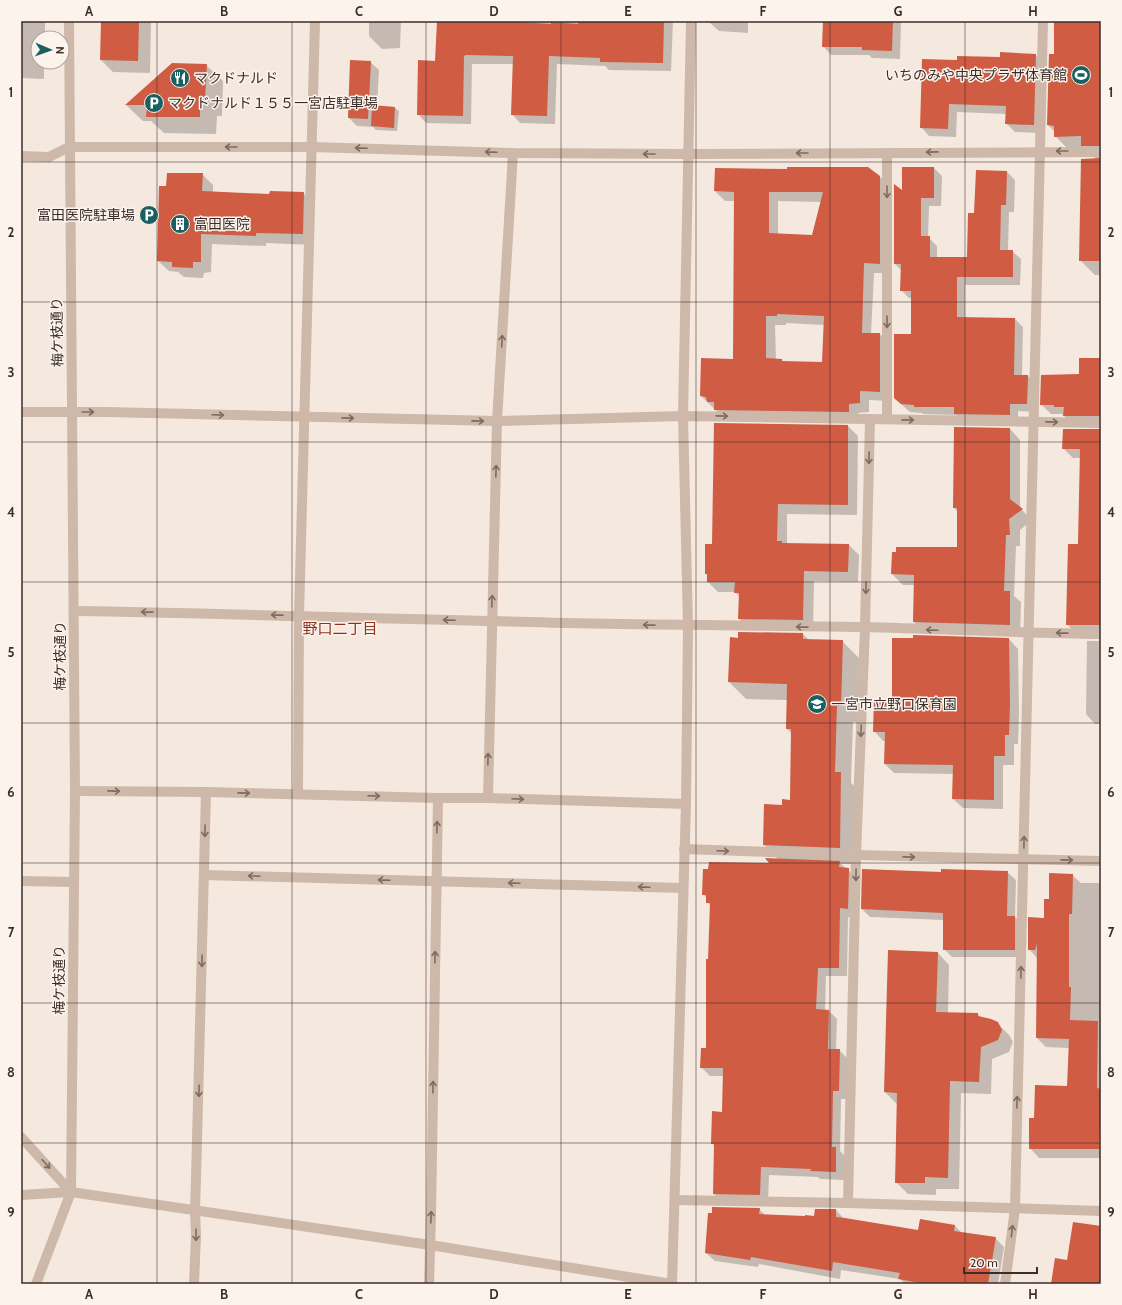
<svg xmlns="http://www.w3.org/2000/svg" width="1122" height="1305" font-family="Cabin,'Noto Sans JP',sans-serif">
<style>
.shadow{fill:#0003;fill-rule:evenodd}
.building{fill:#cf5c43;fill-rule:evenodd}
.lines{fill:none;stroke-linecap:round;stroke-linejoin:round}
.minor{stroke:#ceb8a9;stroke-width:10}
.tertiary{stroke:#ceb8a9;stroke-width:10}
.oneway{stroke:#7d6c63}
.grid{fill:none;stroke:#3b2e2a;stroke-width:1;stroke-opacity:0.55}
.labels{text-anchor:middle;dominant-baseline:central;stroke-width:3;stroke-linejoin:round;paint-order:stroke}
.poi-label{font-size:14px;fill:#3b2e2a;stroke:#fbf3ec;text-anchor:start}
.street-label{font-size:14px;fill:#3b2e2a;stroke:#fbf3ec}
.neighbourhood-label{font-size:15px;fill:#91301c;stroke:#fbf3ec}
.neatline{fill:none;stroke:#3b2e2a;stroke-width:1.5}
.grid-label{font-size:13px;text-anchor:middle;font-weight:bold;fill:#3b2e2a}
</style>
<rect width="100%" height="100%" fill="#f5e9df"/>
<g class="shadow">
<polygon points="21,21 45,21 45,38 38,38 38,62 44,62 44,79 21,78"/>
<polygon points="102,21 151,21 150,73 113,72 101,60"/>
<polygon points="369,21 401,21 400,48 382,49 369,36"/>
<polygon points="438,21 673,21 671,71 609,70 605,66 557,64 555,124 520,123 512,114 514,64 472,64 471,124 426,123 418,114 436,62"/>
<polygon points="710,21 748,21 748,33 719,31 710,23"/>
<polygon points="824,21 901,21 900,59 872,58 869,55 831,55 823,46"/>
<polygon points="1055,21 1101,21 1101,275 1095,275 1080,260 1096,159 1088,151 1070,151 1055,136 1055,132 1048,125 1055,55"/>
<polygon points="1035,55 1044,63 1042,133 1015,132 1006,123 1007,114 957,112 956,137 929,136 921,127 958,61"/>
<polygon points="370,62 379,70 377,106 395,108 399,111 397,131 376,130 373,127 357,126 349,118"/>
<polygon points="206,65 223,81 222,116 217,116 216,134 164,133 151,121 143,121 126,105"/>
<polygon points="934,168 942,176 941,206 929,206 928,237 937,246 937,258 968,258 975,214 977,171 1007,172 1015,180 1014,212 1009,212 1008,251 1012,251 1021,259 1020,285 965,285 965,318 1015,319 1023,327 1022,376 1028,376 1036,384 1035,412 1018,411 1018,423 963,422 956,415 923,414 922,413 910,412 894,398 912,335 912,298 909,298 901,290 901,270 894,263 903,192"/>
<polygon points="202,174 213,185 213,193 270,195 303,193 314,204 313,245 266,243 266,246 212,244 211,272 204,273 203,278 184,277 178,272 169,271 158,261 167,188"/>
<path d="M880,177L890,187V273H874L871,334H880L890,344V401L869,400V412L858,413V422L725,419L701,396L734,360L735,201H725L715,191ZM778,201L821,202L813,236L778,235ZM786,323L825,325L823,363L783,362L782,360H776L775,325H786Z"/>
<polygon points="1101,359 1101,425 1074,425 1062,414 1051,414 1041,404"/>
<polygon points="715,424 848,426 858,436 857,515 787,514 787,544 849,545 859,555 858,582 814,581 813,629 749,629 739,619 740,597 735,592 718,592 708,582 708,576 706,574 713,545"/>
<polygon points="1010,429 1020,440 1020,508 1032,520 1020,530 1020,546 1016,546 1014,596 1021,602 1020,636 925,632 914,622 915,585 903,585 892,574 958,548 958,512 954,508"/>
<polygon points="1101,430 1101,636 1076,634 1067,624 1079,545 1081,458 1073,458 1063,448"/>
<polygon points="803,634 809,640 842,641 859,658 858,722 853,722 851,783 858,789 856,864 841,864 857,878 856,917 848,917 847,976 826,976 825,1010 829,1011 837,1019 836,1050 839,1050 848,1059 847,1099 841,1099 840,1151 845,1156 844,1180 820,1179 818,1177 769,1175 768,1203 722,1202 714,1194 715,1147 712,1143 723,1113 724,1076 710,1076 701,1067 707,1049 711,906 707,902 707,898 703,894 772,864 779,860 764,845 783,806 791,801 792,734 787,729 788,700 746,699 729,682 739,639"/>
<polygon points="1009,639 1018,649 1019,713 1018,744 1014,744 1014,765 1003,765 1003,809 963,808 953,799 954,774 894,773 885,764 886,741 883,741 874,731 893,701"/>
<polygon points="1087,641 1101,641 1101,724 1095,724 1086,714"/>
<polygon points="1007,872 1016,880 1015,917 1023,925 1022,957 952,957 944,949 944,920 870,917 862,909"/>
<polygon points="1072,875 1081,883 1101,883 1101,1158 1039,1158 1030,1148 1035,1119 1068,1087 1069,1048 1046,1047 1037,1038 1037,958 1029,949 1045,919 1050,900"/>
<polygon points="938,953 949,965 948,1013 978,1014 981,1018 997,1023 1009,1035 1013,1042 1009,1052 992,1059 991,1094 961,1093 959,1189 936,1189 936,1195 908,1194 896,1182 897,1104 885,1092"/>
<polygon points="1101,1162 1101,1206 1100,1204"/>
<polygon points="759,1209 765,1215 815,1217 836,1210 844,1219 919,1231 955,1226 962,1233 995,1238 1004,1247 998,1284 905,1284 900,1279 841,1270 840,1279 759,1264 758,1267 715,1261 706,1253"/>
<polygon points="1099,1218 1101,1218 1101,1284 1037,1284 1037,1282 1052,1284 1067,1261 1099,1227"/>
</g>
<g class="building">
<polygon points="101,21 139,21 138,61 100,60"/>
<polygon points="437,21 505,21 551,24 551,22 578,24 578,21 664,21 663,63 600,62 600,58 549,56 547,116 511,115 513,56 466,55 464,56 463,116 417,115 418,60 435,61"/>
<polygon points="823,21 893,21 892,51 862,50 862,47 822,47"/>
<polygon points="1054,21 1101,21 1101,146 1081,146 1081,136 1054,137 1054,126 1047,125 1049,54 1054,54"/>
<polygon points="1000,52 1036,54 1034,125 1005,124 1006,106 949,104 948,129 920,128 922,59 957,60 957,56 1000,57"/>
<polygon points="350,60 371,61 368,119 348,118"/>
<polygon points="172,63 207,64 205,100 200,99 200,117 146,117 147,105 125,105"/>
<polygon points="372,105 395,107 394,128 371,126"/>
<polygon points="1101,158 1101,261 1079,261 1081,159"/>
<path d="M787,167H868L880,176V264L864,263L862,333H880V392L860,391V403L849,404V412L714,410V402H707L706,397L700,396L701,358L733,359L734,192L714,191L715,168L787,169ZM769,192H823L812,235L769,233ZM777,314L824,316L822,362L782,361V359L766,358V316H777Z"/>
<polygon points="902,167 934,167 934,198 921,198 921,236 930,236 930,257 967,257 968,213 974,213 976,170 1007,171 1006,205 1001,205 1000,250 1013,250 1013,277 957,277 957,317 1015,318 1014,375 1028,375 1027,404 1010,404 1010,415 954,414 954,407 914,407 914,405 901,404 894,398 894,334 911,334 911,291 900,291 901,264 894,264 894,184 902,190"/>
<polygon points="167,173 203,173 202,191 269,194 270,191 304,192 303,234 256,233 256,236 201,234 201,262 193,262 193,268 172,267 172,262 157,261 159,186 166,186"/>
<polygon points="1079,358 1101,358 1101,416 1063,416 1064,407 1054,407 1054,405 1040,405 1041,375 1079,374"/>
<polygon points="714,423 848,425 848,505 778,504 777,541 782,541 782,543 849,544 848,572 804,571 803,620 738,619 739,593 734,593 735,582 707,582 707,574 705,574 705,544 712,544"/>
<polygon points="954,427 1010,428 1010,499 1023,509 1009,519 1010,535 1006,535 1004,591 1010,591 1010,625 913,622 914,575 891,574 892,552 896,552 896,547 957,547 957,508 953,508"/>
<polygon points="1063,429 1101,429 1101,625 1066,625 1068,544 1078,544 1080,449 1062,449"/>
<polygon points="738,632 803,633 803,639 843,640 841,706 837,706 835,772 841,772 840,848 763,845 764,804 782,805 782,799 790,800 791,729 786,729 787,684 728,682 730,637 738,638"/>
<polygon points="913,635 1009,638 1010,703 1009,735 1005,735 1005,756 994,756 994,800 952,799 953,765 884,764 885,732 873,732 874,699 892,700 892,638 913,638"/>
<polygon points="765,858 840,861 839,867 849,868 848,909 840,908 839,968 818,968 816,1009 829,1010 828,1049 840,1049 839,1091 833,1091 832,1147 836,1147 836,1172 810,1171 811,1169 761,1167 760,1195 713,1194 714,1144 711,1144 712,1111 722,1112 723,1068 700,1068 701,1048 706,1048 706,959 708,959 710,903 706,903 706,895 702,895 703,869 708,869 709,862 769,863"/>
<polygon points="862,869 941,872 941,869 1008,871 1007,916 1015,916 1015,950 943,950 943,913 861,909"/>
<polygon points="1049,873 1073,874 1072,914 1069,914 1069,987 1071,987 1070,1020 1098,1021 1097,1088 1101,1089 1099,1149 1029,1149 1029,1118 1034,1118 1035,1085 1067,1086 1069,1039 1036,1038 1037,944 1035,950 1028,950 1028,917 1044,918 1044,899 1049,899"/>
<polygon points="888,950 938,952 936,1012 978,1013 978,1016 991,1019 998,1022 1002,1030 998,1040 981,1047 979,1082 950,1081 948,1178 925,1177 925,1183 895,1183 897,1093 884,1092"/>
<polygon points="712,1207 760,1208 759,1214 805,1216 805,1215 814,1216 815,1209 836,1209 836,1217 845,1218 918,1230 920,1219 955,1225 954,1231 996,1237 988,1284 926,1284 898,1279 900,1273 833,1262 832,1271 751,1257 750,1260 705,1253 708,1213 712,1213"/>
<polygon points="1073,1222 1101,1226 1101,1284 1051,1284 1055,1258 1067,1260"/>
</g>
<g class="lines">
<g class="minor">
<polyline points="887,153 887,419"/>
<polyline points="21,156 49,157 69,147 311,147 513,153 688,154 1101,152"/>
<polyline points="21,412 107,412 497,421 683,416 1101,423"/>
<path d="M74,611C213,613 352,618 492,621C616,625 740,625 864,627C943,629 1022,633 1101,634"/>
<polyline points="75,791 206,792 438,798 488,798 686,804"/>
<polyline points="298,794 299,615 315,21"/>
<polyline points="488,798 497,421 513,153"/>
<polyline points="684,849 856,855 1101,861"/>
<polyline points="204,875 683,888"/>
<polyline points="21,881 73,882"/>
<polyline points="21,1137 71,1192"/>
<polyline points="675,1200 848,1203 1101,1211"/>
<polyline points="848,1203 856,855 865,628 870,419"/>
<polyline points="194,1284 196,1235 195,1210 196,1179 206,792"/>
<polyline points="429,1284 431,1215 438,798"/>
<polyline points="1005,1284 1015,1209 1043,21"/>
</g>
<g class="tertiary">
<polyline points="21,1195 71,1192 430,1245 672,1284"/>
<polyline points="36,1284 71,1192 75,791 69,21"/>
<polyline points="672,1284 686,804 688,626 683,416 691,21"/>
</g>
</g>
<defs><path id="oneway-shaft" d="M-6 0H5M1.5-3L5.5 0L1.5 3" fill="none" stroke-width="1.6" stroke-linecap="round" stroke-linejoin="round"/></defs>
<g class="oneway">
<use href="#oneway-shaft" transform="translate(231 147) rotate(-180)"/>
<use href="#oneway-shaft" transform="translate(361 148) rotate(-178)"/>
<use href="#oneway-shaft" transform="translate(1062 151) rotate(-180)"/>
<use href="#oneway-shaft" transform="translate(491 152) rotate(-178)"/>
<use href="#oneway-shaft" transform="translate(932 152) rotate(179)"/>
<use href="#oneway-shaft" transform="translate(802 153) rotate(180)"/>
<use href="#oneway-shaft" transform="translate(649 154) rotate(-180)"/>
<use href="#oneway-shaft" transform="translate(887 192) rotate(90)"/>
<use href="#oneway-shaft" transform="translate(887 322) rotate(90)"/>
<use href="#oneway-shaft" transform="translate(502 341) rotate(-87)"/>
<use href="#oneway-shaft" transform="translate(88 412)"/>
<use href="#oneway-shaft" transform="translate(218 415) rotate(2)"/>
<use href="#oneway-shaft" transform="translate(722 416) rotate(1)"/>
<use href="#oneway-shaft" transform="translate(348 418) rotate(1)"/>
<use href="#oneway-shaft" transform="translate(908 420) rotate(1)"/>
<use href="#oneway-shaft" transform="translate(478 421) rotate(1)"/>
<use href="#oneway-shaft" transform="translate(1052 422) rotate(1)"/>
<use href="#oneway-shaft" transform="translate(869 458) rotate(91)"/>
<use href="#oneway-shaft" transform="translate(496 471) rotate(-88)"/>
<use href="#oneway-shaft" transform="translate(866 588) rotate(91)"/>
<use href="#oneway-shaft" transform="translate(492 601) rotate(-88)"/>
<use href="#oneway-shaft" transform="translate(147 612) rotate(-179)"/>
<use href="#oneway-shaft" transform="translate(277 615) rotate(-179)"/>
<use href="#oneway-shaft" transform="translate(449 620) rotate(-178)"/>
<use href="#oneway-shaft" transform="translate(649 625) rotate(-179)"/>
<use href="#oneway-shaft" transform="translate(802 627) rotate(-179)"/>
<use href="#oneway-shaft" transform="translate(932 630) rotate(-178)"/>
<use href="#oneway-shaft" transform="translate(1062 633) rotate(-179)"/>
<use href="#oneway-shaft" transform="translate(861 731) rotate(92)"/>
<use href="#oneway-shaft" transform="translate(488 759) rotate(-89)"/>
<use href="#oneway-shaft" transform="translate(114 791) rotate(1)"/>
<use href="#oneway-shaft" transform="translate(244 793) rotate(1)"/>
<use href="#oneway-shaft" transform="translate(374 796) rotate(2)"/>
<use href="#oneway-shaft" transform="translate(518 799) rotate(2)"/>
<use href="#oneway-shaft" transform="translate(437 827) rotate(-89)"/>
<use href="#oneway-shaft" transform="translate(205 831) rotate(91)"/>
<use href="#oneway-shaft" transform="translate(1024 842) rotate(-89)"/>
<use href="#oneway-shaft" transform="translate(723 851) rotate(2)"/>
<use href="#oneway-shaft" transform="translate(909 857) rotate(1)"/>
<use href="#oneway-shaft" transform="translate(1067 860) rotate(1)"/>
<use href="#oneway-shaft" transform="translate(856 875) rotate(91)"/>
<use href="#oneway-shaft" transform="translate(254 876) rotate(-178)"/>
<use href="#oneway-shaft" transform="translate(384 880) rotate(-178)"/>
<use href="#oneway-shaft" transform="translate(514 883) rotate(-178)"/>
<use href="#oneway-shaft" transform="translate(644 887) rotate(-178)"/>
<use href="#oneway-shaft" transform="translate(435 957) rotate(-89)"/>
<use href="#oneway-shaft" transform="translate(202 961) rotate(91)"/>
<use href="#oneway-shaft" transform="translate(1021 972) rotate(-89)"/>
<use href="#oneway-shaft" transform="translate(433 1087) rotate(-89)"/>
<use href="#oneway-shaft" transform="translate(199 1091) rotate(91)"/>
<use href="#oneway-shaft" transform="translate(1017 1102) rotate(-89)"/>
<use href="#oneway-shaft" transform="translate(46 1164) rotate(48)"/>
<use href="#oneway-shaft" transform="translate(431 1217) rotate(-88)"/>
<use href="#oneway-shaft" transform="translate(1012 1231) rotate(-83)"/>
<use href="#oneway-shaft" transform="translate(196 1235) rotate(89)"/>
</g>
<path class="grid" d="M157,21V1284M292,21V1284M426,21V1284M561,21V1284M696,21V1284M830,21V1284M965,21V1284M21,162H1101M21,302H1101M21,442H1101M21,582H1101M21,723H1101M21,863H1101M21,1003H1101M21,1143H1101"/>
<defs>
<symbol id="stadium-disc" viewBox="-11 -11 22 22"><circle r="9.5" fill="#1b6060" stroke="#fbf3ec"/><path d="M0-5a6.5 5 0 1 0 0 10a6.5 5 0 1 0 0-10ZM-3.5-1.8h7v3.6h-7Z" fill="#fff"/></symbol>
<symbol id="restaurant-disc" viewBox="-11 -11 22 22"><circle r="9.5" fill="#1b6060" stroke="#fbf3ec"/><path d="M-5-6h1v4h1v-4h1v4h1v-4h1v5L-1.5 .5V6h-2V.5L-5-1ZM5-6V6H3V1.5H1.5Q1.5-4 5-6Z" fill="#fff"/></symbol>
<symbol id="parking-disc" viewBox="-11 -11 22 22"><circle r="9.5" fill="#1b6060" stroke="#fbf3ec"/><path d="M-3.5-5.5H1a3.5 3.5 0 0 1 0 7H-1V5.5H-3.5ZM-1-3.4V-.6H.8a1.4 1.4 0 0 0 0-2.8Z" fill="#fff"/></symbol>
<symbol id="building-disc" viewBox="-11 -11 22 22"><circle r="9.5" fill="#1b6060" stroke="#fbf3ec"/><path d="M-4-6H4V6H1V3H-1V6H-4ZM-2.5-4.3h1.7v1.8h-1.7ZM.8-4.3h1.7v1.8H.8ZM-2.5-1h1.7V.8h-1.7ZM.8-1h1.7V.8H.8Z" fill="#fff"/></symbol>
<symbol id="school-disc" viewBox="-11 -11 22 22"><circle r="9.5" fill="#1b6060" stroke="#fbf3ec"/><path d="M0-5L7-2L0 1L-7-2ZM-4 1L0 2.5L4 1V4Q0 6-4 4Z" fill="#fff"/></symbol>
</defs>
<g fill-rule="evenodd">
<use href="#stadium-disc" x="1070" y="64" width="22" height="22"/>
<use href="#restaurant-disc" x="169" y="67" width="22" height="22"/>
<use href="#parking-disc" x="143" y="92" width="22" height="22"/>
<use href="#parking-disc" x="138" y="204" width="22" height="22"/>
<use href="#building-disc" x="169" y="213" width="22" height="22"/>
<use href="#school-disc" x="806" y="693" width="22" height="22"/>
</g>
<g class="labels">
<g class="poi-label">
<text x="1067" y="75" text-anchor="end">いちのみや中央プラザ体育館</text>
<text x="194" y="78">マクドナルド</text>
<text x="168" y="103">マクドナルド１５５一宮店駐車場</text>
<text x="135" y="215" text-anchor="end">富田医院駐車場</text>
<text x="194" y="224">富田医院</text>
<text x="831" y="704">一宮市立野口保育園</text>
</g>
<g class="street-label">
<text transform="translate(57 332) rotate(-91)">梅ケ枝通り</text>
<text transform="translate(60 656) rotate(-90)">梅ケ枝通り</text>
<text transform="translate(59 980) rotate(-90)">梅ケ枝通り</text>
</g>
<g class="neighbourhood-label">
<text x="340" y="629">野口二丁目</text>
</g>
</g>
<rect width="1122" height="1305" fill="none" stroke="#fbf3ec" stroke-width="44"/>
<g transform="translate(50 50) rotate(92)"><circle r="19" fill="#fbf3ec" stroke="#aea49e"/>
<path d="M0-3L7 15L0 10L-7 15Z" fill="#1b6060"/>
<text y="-6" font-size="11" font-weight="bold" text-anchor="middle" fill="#3b2e2a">N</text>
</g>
<path d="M964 1267v6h73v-6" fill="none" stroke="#3b2e2a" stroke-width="2"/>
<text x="970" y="1267" font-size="12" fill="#3b2e2a" stroke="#fbf3ec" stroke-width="3" paint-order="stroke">20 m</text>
<rect x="22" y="22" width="1078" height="1261" class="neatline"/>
<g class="grid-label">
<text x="89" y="16">A</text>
<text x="224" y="16">B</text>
<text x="359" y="16">C</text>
<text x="494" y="16">D</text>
<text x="628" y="16">E</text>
<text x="763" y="16">F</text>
<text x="898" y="16">G</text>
<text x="1033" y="16">H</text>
<text x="11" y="97">1</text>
<text x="1111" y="97">1</text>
<text x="11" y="237">2</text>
<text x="1111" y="237">2</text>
<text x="11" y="377">3</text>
<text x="1111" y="377">3</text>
<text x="11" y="517">4</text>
<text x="1111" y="517">4</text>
<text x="11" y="657">5</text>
<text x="1111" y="657">5</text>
<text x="11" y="797">6</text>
<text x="1111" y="797">6</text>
<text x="11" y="937">7</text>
<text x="1111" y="937">7</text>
<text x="11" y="1077">8</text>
<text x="1111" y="1077">8</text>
<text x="11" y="1217">9</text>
<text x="1111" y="1217">9</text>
<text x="89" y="1299">A</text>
<text x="224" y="1299">B</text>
<text x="359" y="1299">C</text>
<text x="494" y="1299">D</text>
<text x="628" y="1299">E</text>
<text x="763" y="1299">F</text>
<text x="898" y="1299">G</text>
<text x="1033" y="1299">H</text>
</g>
</svg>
